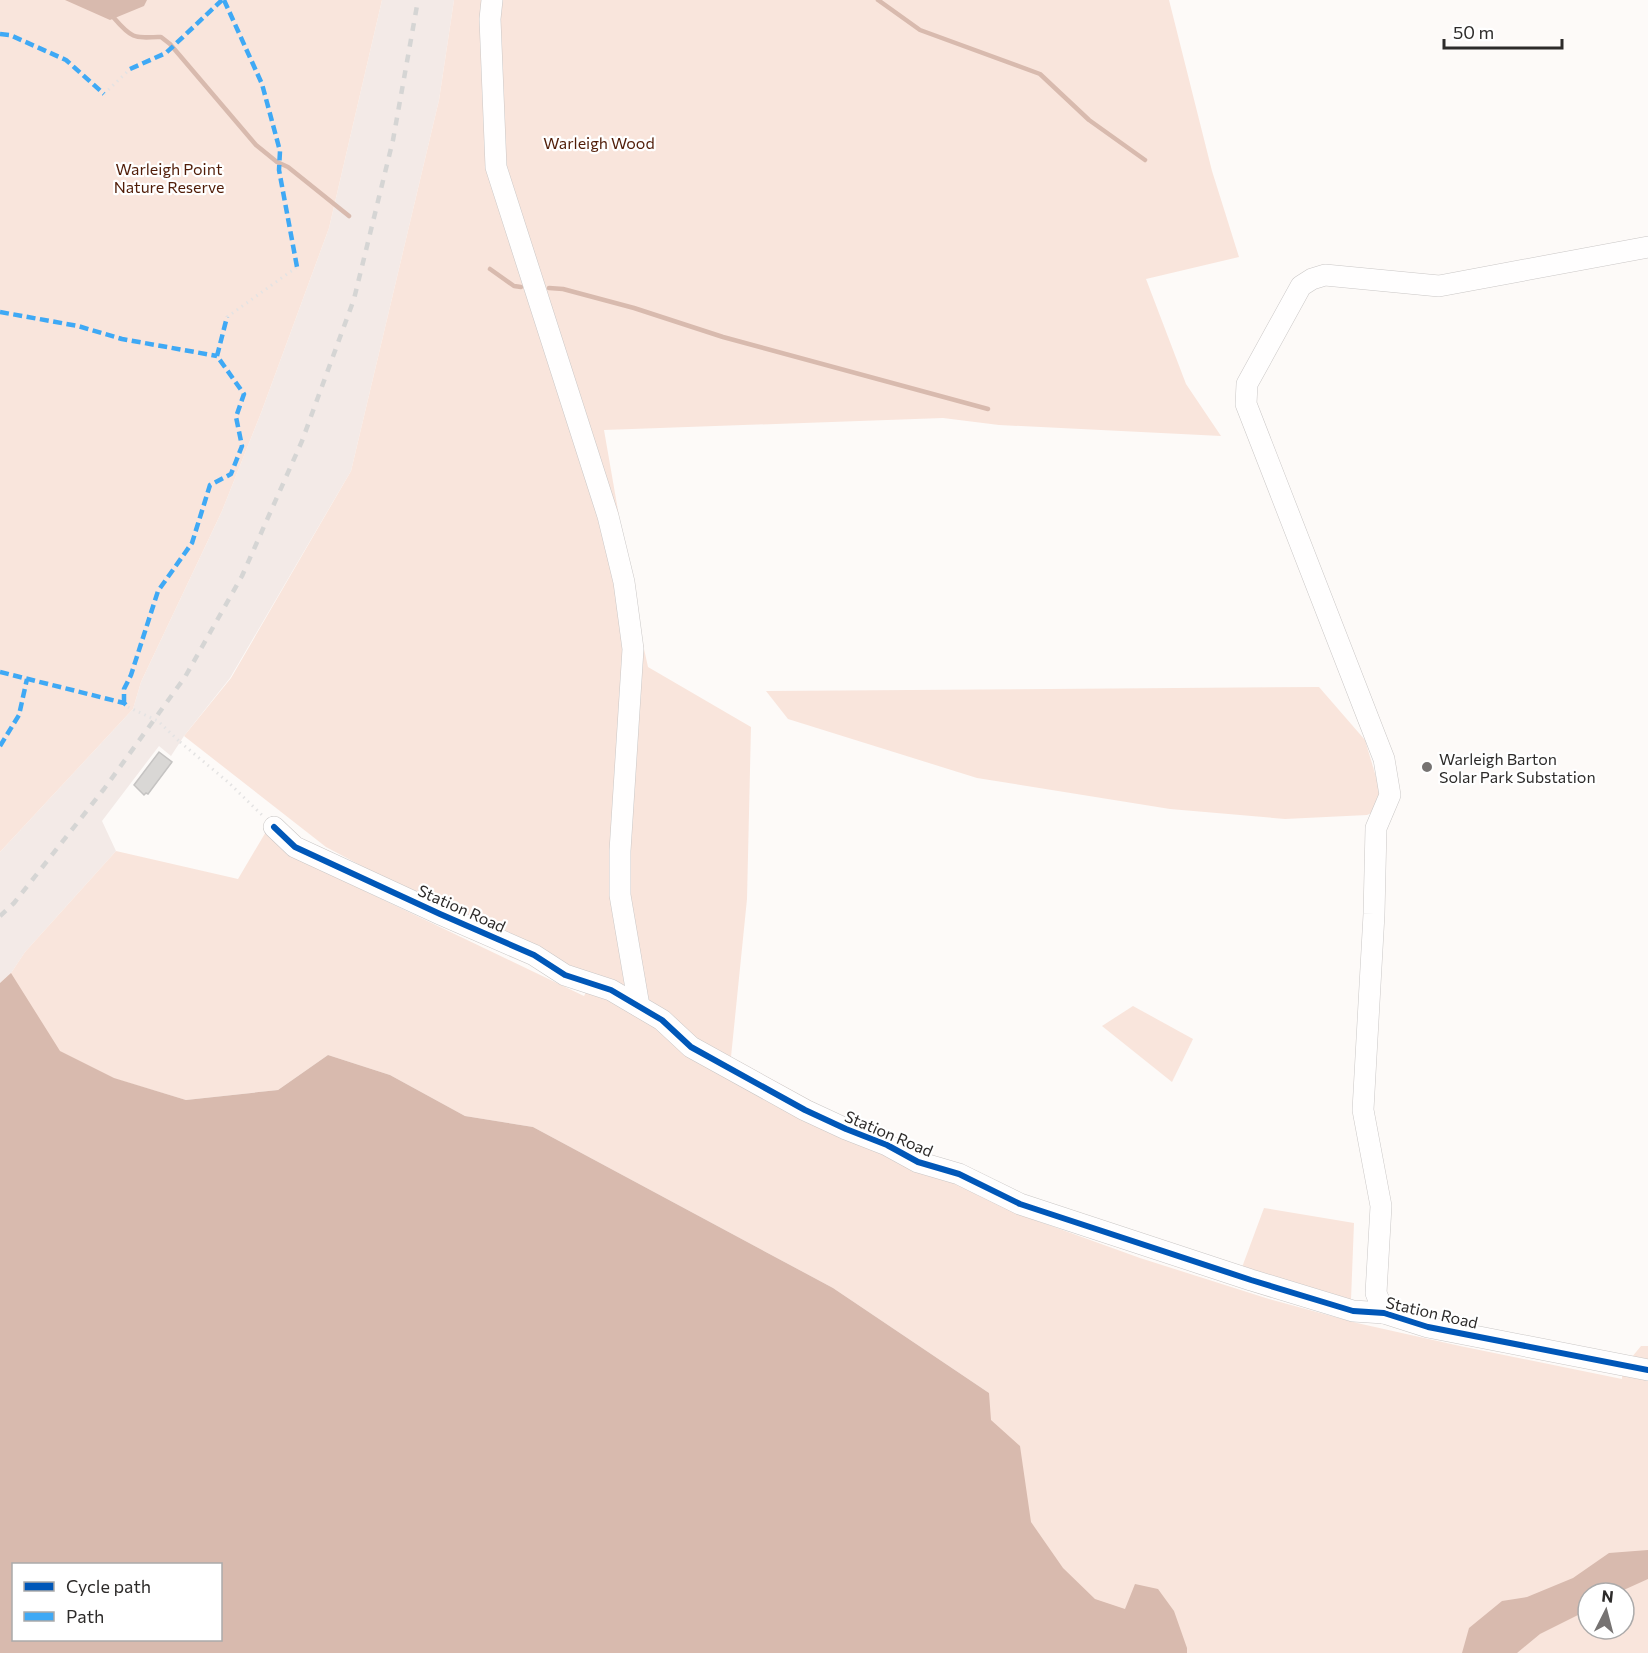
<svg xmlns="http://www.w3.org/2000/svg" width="1648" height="1653" font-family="Commissioner,sans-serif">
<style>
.built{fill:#f3eae7}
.green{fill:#f9e5dc;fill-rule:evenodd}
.water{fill:#d8baae;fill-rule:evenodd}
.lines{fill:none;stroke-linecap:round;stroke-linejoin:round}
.stream{stroke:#d8baae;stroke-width:4.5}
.building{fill:#d9d7d5;stroke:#c5c3c2;stroke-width:1.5}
.minor-casing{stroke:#cac7c6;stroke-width:22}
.path{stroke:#e4e3e3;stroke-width:3;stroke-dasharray:1.5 4.5;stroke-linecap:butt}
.minor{stroke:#fffefe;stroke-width:21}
.rail{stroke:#d5d5d4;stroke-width:4.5;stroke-dasharray:8 8;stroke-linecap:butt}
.path-bridge{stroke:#e4e3e3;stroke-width:3;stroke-dasharray:1.5 4.5;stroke-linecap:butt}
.quiet{stroke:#3fa9f5;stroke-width:4.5;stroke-dasharray:9 4.5;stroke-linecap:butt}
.cycleway-casing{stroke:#fff;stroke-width:10}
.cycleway{stroke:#0057b8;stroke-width:6}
.poi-dot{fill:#767372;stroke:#fff;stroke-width:2}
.labels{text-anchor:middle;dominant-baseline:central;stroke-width:4.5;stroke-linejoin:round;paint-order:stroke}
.park-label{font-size:16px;fill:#511d08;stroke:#fff}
.poi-label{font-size:16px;fill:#2d2b2a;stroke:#fff;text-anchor:start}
.street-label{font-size:16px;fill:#2d2b2a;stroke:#fff}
</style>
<rect width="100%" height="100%" fill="#fdfaf8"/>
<polygon class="built" points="382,0 454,0 439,100 351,471 230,678 184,736 171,756 159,746 102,821 116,851 25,952 11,973 0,983 0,852 133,709 141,682 222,511 261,413 329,228"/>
<g class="green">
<polygon points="0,0 382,0 329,228 261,413 222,511 141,682 133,709 0,852"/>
<path d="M454,0H1169L1212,171L1239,257L1146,279L1186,384L1221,436L999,425L943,418L604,430L635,608L648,667L751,727L747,899L731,1057L1021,1215L1140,1258L1269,1299L1357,1323L1460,1346L1622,1379V1369L1641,1346H1648V1653H0V983L11,973L25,952L116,851L238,879L267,830L323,871L584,996L594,977L450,913L326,847L184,736L231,678L351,471L439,100ZM328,1055L390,1075L465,1116L533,1127L833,1288L989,1393L116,1079L186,1100L278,1090ZM14,1564H220V1640H14ZM1588,1593H1624V1629H1588Z"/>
<polygon points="1319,687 1365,740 1385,807 1367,815 1285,819 1170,809 977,778 788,719 766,691"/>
<polygon points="1133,1006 1193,1039 1172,1082 1102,1026"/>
<polygon points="1264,1208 1354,1223 1351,1300 1241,1270"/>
</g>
<g class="water">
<polygon points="65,0 147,0 144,6 110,20"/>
<path d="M11,973L60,1051L114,1078L186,1100L278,1090L328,1055L390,1075L465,1116L533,1127L833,1288L989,1393L991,1420L1020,1446L1031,1522L1063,1568L1095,1599L1125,1609L1135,1584L1158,1589L1174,1611L1187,1648V1653H0V983ZM220,1564V1640H14V1564Z"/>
<polygon points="1648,1550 1648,1579 1617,1593 1588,1593 1588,1610 1540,1634 1517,1653 1462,1653 1469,1628 1502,1601 1527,1597 1573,1578 1609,1553"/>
</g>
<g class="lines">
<g class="stream">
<polyline points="878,0 920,30 1040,74 1089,120 1145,160"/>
<path d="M114,18C132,39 134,38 161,37L170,44L256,145L277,162L288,167L349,216"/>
<polyline points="490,269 514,286 521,287"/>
<polyline points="549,288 563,289 634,308 723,337 988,409"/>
</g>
</g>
<polygon class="building" points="159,752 172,762 148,794 146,793 144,795 134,785"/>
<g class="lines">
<defs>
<g id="minor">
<polyline points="492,0 490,19 496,167 608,516 624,582 633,649 620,851 620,895 639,1006"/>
<polyline points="274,827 295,847 440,914 534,955 565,975 611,990 662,1020 691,1047 805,1110 846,1129 887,1145 918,1162 959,1174 1020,1204 1251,1280 1353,1311 1384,1313 1428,1327 1648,1370"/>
<polyline points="1384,1313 1376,1293 1381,1206 1363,1110 1374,914 1376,828 1390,795 1384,759 1246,404 1247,384 1301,286 1312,279 1325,275 1439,286 1648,247"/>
</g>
</defs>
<use href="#minor" class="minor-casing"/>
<g class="path">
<polyline points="104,94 130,69"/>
<polyline points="227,317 297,267"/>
<polyline points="180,742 228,782 262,815"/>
</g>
<use href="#minor" class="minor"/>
<polyline class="rail" points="0,916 14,903 104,789 185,677 242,576 302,441 354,299 393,140 418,0"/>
<polyline class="path-bridge" points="128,707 158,721 180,742"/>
<g class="quiet">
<polyline points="224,0 262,84 280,151 279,170 297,267"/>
<polyline points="0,34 10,35 66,60 104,94"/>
<polyline points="130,69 166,53 222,0"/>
<polyline points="0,312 78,326 122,339 217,356"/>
<polyline points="0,672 124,703 128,707"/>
<polyline points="124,703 124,689 131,675 158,591 192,543 210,485 231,474 242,446 236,417 244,394 217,356 227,317"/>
<polyline points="0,746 19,715 27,679"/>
</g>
<defs>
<polyline id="cycleway" points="274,827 295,847 440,914 534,955 565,975 611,990 662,1020 691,1047 805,1110 846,1129 887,1145 918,1162 959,1174 1020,1204 1251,1280 1353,1311 1384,1313 1428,1327 1648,1370"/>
</defs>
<use href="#cycleway" class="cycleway-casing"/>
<use href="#cycleway" class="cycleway"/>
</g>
<circle class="poi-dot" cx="1427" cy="767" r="6"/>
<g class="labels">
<g class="park-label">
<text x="599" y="142">Warleigh Wood</text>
<text x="169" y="168">Warleigh Point<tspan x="169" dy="18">Nature Reserve</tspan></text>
</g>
<g class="poi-label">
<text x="1439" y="758">Warleigh Barton<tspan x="1439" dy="18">Solar Park Substation</tspan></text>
</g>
<g class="street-label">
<text transform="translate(462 908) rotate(24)">Station Road</text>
<text transform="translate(889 1133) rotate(23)">Station Road</text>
<text transform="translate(1432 1312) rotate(13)">Station Road</text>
</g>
</g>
<rect x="12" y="1563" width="210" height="78" fill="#ffffff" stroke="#abaaaa" stroke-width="1.5"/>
<rect x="24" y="1582" width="30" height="9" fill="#0057b8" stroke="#abaaaa" stroke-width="1.5"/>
<text x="66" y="1593" font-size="18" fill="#2d2b2a">Cycle path</text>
<rect x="24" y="1612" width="30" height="9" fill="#3fa9f5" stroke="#abaaaa" stroke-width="1.5"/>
<text x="66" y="1623" font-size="18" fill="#2d2b2a">Path</text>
<g transform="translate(1606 1611) rotate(6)"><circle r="28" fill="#ffffff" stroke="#abaaaa" stroke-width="1.5"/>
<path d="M0-4.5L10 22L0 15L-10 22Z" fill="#767372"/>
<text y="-9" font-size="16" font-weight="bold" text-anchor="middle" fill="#2d2b2a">N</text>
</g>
<path d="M1444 39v9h118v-9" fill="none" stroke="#2d2b2a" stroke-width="3"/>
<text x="1453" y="39" font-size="18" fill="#2d2b2a" stroke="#ffffff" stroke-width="4.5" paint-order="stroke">50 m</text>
</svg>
